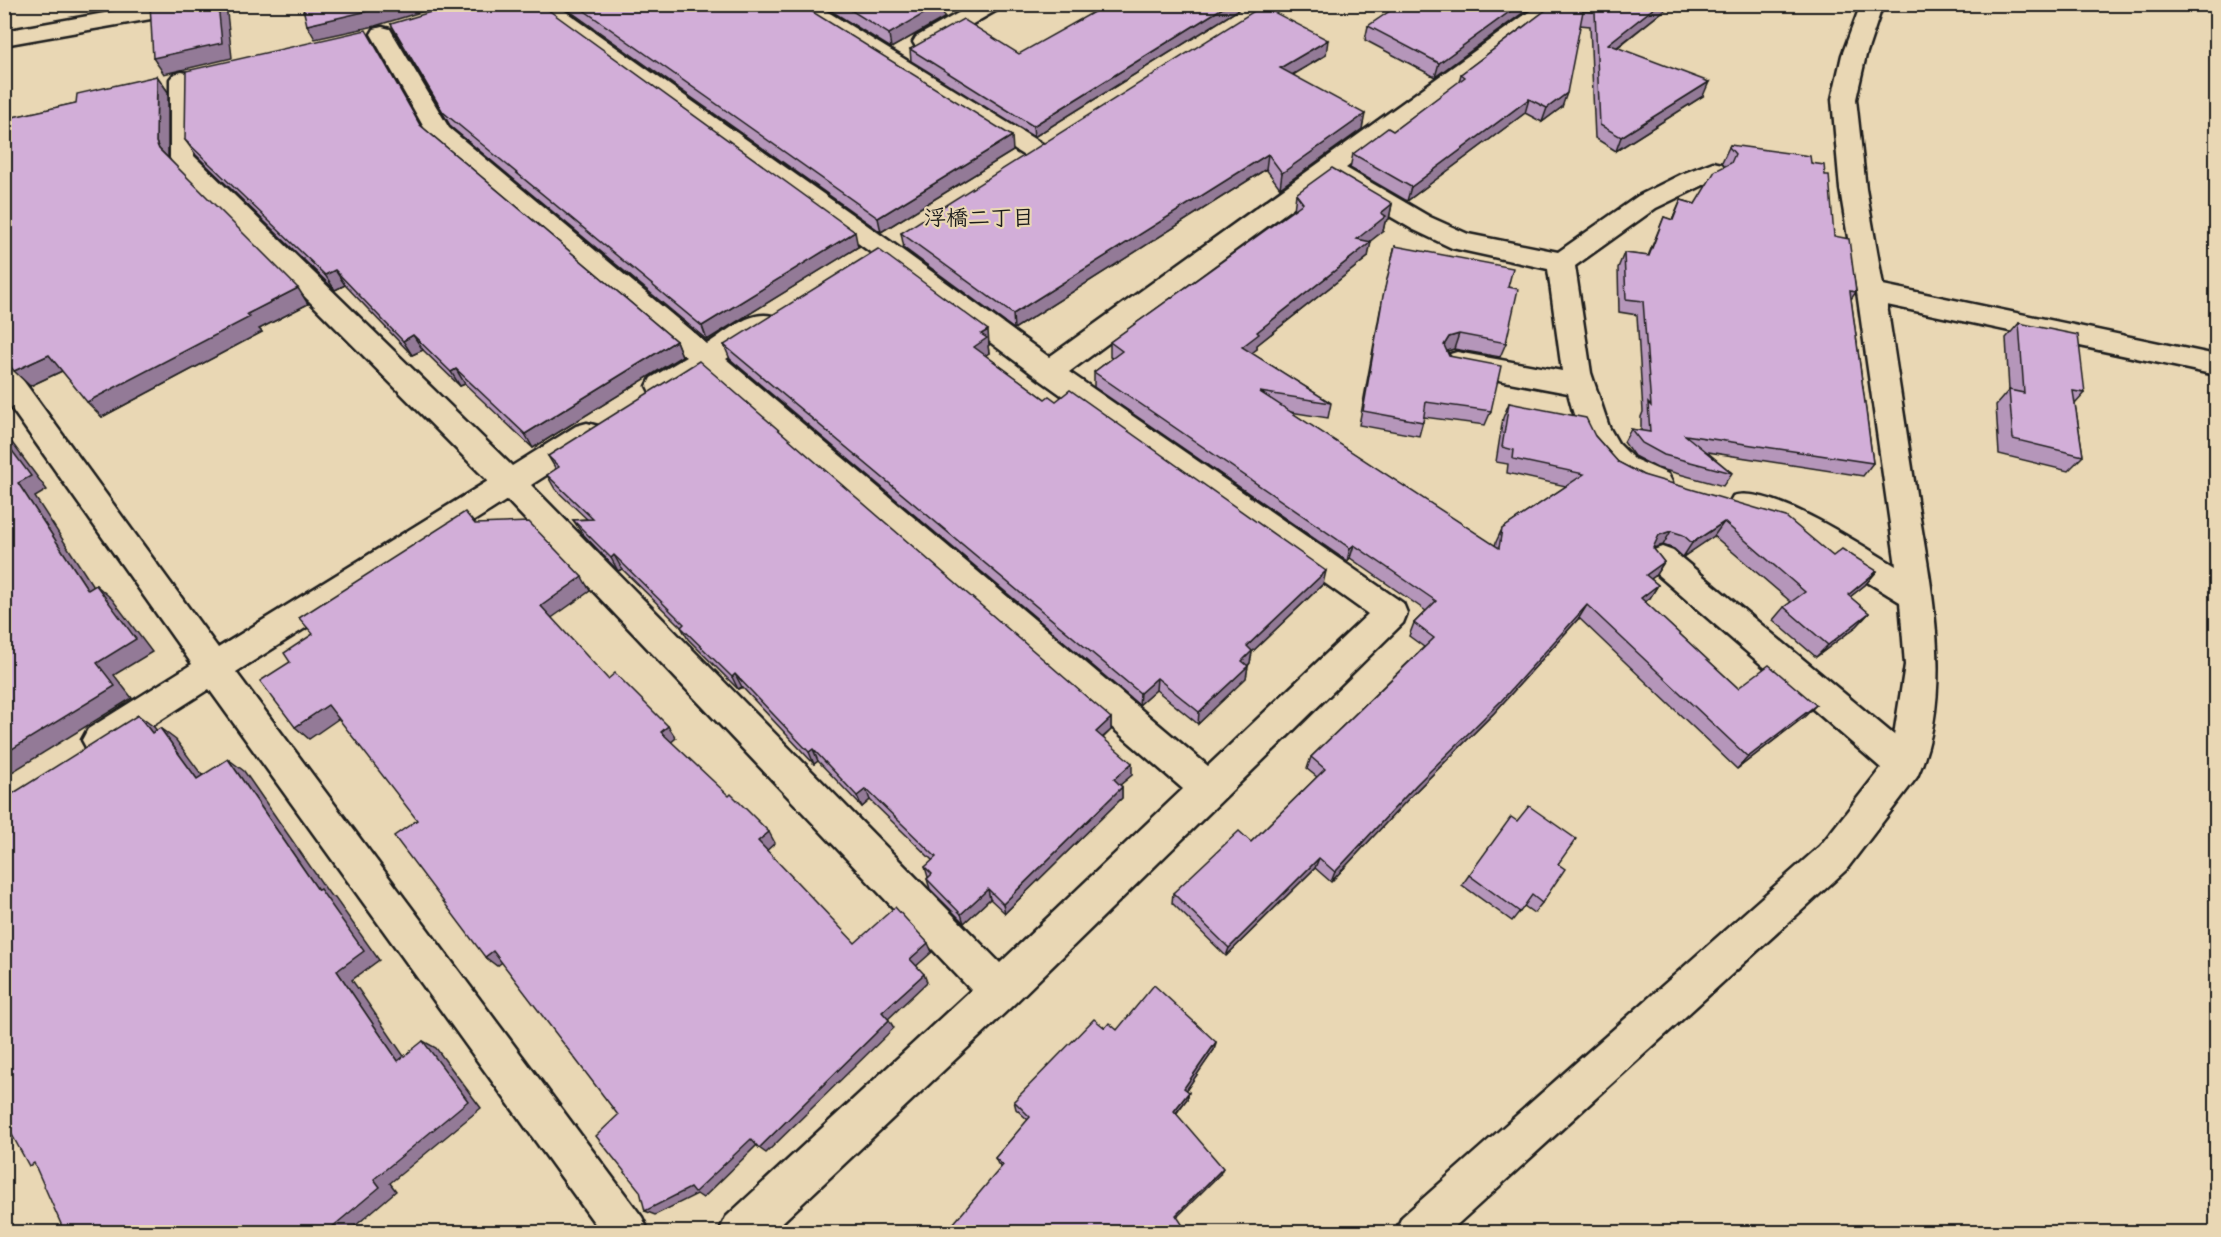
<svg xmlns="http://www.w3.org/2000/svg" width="2221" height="1237" font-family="Caveat,'Klee One',sans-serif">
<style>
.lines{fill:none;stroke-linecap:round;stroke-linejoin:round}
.street-casing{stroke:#1c1c1c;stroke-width:5}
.secondary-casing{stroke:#1c1c1c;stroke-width:5}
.street{fill:#e9d7b4;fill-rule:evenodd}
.secondary{fill:#e9d7b4;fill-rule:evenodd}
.wall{fill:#b596ba;stroke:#1c1c1c;stroke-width:1.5}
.shaded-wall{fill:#937a97;stroke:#1c1c1c;stroke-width:1.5}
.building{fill:#d2aed8;stroke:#1c1c1c;stroke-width:1.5}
.labels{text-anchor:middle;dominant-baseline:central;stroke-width:4.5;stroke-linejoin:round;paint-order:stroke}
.far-neighbourhood-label{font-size:22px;font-weight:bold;fill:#1c1c1c;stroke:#e9d7b4}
</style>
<rect width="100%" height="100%" fill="#e9d7b4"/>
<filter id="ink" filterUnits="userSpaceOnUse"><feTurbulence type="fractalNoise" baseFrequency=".0167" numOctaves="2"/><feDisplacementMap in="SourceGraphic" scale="12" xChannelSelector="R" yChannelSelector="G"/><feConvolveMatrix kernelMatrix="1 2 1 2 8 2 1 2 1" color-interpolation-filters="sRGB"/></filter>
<g filter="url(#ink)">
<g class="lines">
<defs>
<g id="street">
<path d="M529,4H555L891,242L1049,357L1540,4H1566L1346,168L1430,217L1468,234L1558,252L1638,196L1682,174L1713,162L1722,164L1726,170L1722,176L1656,208L1575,266L1591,373L1609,427L1618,443L1634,459L1668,474L1672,482L1668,490C1656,494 1648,492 1637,487C1597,473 1577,432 1568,393L1457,372L1447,369L1443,362L1447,355L1457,352L1562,371L1548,269L1452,248L1412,229L1329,181L1069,372L1403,603L1407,613L1403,623L1013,1005L772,1232H719L726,1217L971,990L507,500L236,672L642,1217L649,1232H601L209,689L112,751L100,756L88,751L82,740L88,729L192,664L4,398V365L14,368L218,648L488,481L173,164L170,158V79L174,74L182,72L190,74L194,79V156L512,466L576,426L587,423L598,426L602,434L598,442L531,485L1000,963L1183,789L704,373C688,383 671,400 651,394L647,386L651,378L686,357L430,138L371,34L374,29L382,27L390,29L449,128L707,344C726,332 750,310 772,316L776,323L772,330L726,359L1208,766L1368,614L1039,379L873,254Z"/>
<polygon points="788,4 815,4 1044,145 1047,151 1044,157 1035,159 1026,157 791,9"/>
<polygon points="974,4 1002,4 999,9 932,47 924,49 916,47 913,42 916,37"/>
<path d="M1861,4H1883L1866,55L1856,99L1866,189L1883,285L2216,355V375L1887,305C1897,368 1906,431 1916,494C1930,583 1956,692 1917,777L1846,870L1449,1232H1395L1402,1217L1820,846L1881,768L1651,569L1646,560L1651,551L1662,547L1673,551L1894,735L1905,665L1900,602L1781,529L1733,514L1728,505L1733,496C1771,484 1862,546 1896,566L1857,292L1840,189L1832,99L1842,55Z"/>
</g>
<polygon id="secondary" points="155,4 207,4 204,9 196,11 4,45 4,31"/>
</defs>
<use href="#street" class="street-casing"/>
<use href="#secondary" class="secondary-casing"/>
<use href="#street" class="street"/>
<use href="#secondary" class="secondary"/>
</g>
<g class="wall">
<polygon points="560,4 800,4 1013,151 881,232"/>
<polygon points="820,4 954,4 943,10 944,18 891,48"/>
<polygon points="1535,4 1435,77 1365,40 1368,26"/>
<polygon points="1554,4 1672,4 1617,48 1703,96 1616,151 1595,138 1590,26 1580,25 1562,107 1542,122 1525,113 1407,201 1350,168 1353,154 1393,131 1459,82 1461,74"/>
<polygon points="1238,10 1034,137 911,61 910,49 1019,54"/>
<polygon points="391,24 858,247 707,340 451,127 398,38"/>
<polygon points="1326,55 1293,75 1362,129 1280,188 1266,169 1014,329 904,248 901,233"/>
<polygon points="157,76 168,92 168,158 308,304 259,329 262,332 102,417 62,371 30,386 10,365 4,364 4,119 76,103"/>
<polygon points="420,125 676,341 682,356 533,448 465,384 460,386 423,350 412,355 345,285 335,290 196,155 185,140"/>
<polygon points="1730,145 1811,163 1834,236 1856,292 1851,299 1873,463 1863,476 1707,452 1732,473 1723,486 1657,468 1634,456 1624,442 1631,429 1641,431 1641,417 1643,412 1637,315 1619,312 1618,268 1624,253 1648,256 1664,217 1672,220 1681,200 1695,204 1725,166 1722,162"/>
<polygon points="1296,194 1392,204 1389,219 1385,222 1383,231 1370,241 1368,257 1257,345 1257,349 1251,353 1331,403 1328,418 1290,412 1495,546 1496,542 1502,529 1566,486 1507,473 1508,464 1496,462 1503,418 1509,403 1595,436 1618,462 1643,475 1833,556 1877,571 1865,585 1850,597 1869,613 1857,626 1816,657 1773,620 1784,607 1791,602 1714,536 1683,557 1674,549 1663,545 1653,548 1664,562 1655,576 1651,579 1658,585 1650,598 1645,602 1738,688 1816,705 1804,717 1737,769 1579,618 1494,713 1411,796 1331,882 1315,868 1226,956 1172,903 1173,893 1251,842 1317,777 1307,769 1311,757 1424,647 1409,636 1414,623 1426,611 1350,558 1347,561 1094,387 1094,372 1112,358 1110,357 1110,342 1294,210"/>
<polygon points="1395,246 1508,287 1506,343 1500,357 1454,349 1447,351 1491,411 1485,425 1424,417 1419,436 1359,425 1380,311"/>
<polygon points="2019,323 2085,393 2075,404 2083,456 2068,471 1999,454 1996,405 2009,390 2006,338"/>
<polygon points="724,345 989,345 988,346 989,353 985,355 1045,399 1323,584 1252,652 1250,663 1248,666 1246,678 1198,724 1156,690 1139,705 730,359"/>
<polygon points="548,456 1111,718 1111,730 1103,738 1132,775 1120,785 1122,787 1122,798 1005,913 990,899 964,923 930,889 927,879 928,877 925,867 933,861 870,800 862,807 818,761 814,764 742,687 738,689 688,639 681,627 622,569 618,571 582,533 573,520 587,519 555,489 547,475 556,469"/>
<polygon points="1558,864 1542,903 1534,913 1524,906 1512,921 1462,885 1469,875"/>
<polygon points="1105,1028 1216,1042 1214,1050 1186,1090 1189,1092 1187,1099 1176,1114 1220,1174 1001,1167 998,1164 995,1158 1028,1120 1016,1109 1014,1101"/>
</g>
<g class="shaded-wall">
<polygon points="218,4 226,4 232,58 164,74 153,58"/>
<polygon points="391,4 447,4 375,26 315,39 307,25"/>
<polygon points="935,4 954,4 943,10 944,18 891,48 889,34"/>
<polygon points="1229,4 1239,4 1238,10 1034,137 1033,126"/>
<polygon points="1520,4 1535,4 1435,77 1439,63"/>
<polygon points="1659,4 1672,4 1603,58 1608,44"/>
<polygon points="1328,40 1326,55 1278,83 1280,68"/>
<polygon points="157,76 168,92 168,158 159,149 156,142"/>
<polygon points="1709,82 1703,96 1616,151 1621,137"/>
<polygon points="1567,93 1562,107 1542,122 1547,108"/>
<polygon points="1529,99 1525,113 1407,201 1411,187"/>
<polygon points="1365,114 1362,129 1280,188 1282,173"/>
<polygon points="1012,136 1013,151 881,232 878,218"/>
<polygon points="1268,154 1266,169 1014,329 1013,314"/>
<polygon points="1392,204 1389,219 1385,222 1383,231 1354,254 1357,239 1381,213"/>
<polygon points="855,232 858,247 707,340 702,326"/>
<polygon points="1371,242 1368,257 1257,345 1257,349 1240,362 1242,347 1257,332"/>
<polygon points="335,270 345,285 335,290 325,275"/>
<polygon points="298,288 308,304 259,329 262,332 102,417 87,402 247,314"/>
<polygon points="988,330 989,345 988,346 989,353 976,362 974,347 981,334"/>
<polygon points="1459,334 1454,349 1444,352 1444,345 1449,337"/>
<polygon points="413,335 423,350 412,355 403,341"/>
<polygon points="676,341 682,356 533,448 525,434"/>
<polygon points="49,355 64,370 30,386 14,371"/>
<polygon points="456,369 465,384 460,386 451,372"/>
<polygon points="4,432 47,490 35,497 104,603 88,590 18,483 4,440"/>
<polygon points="1724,522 1714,536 1683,557 1692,543"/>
<polygon points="1671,531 1663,545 1650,549 1659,535"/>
<polygon points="1354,545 1350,558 1347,561 1350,548"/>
<polygon points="614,555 622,569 618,571 611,558"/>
<polygon points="1664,562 1655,576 1637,588 1646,575"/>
<polygon points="1326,571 1323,584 1252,652 1250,663 1240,673 1242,661 1247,646"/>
<polygon points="1877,571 1865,585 1836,608 1848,595"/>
<polygon points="582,577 590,591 550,619 541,606"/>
<polygon points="96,585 112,599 152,652 114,675 132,698 4,777 4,754 97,663"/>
<polygon points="1658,585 1650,598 1632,611 1641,598"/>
<polygon points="1587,605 1579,618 1494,713 1411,796 1331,882 1335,872 1416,785"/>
<polygon points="1869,613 1857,626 1816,657 1828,645"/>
<polygon points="1248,666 1246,678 1198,724 1199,712"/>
<polygon points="735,674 742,687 738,689 732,677"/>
<polygon points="1157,678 1156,690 1139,705 1140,693"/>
<polygon points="328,705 341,717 309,739 295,727"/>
<polygon points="1816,705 1804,717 1737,769 1748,757"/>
<polygon points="138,715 154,727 169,745 152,733"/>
<polygon points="1111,718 1111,730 1096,743 1096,732"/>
<polygon points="668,726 676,738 669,744 661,732"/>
<polygon points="160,728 176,740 213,790 197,779"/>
<polygon points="813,749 818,761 814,764 809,752"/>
<polygon points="228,759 244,771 330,895 335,898 379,960 352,980 412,1068 398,1061 337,971 318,890"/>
<polygon points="1132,763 1132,775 1114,790 1114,779"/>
<polygon points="1122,787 1122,798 1005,913 1003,904"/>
<polygon points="866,789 870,800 862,807 857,796"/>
<polygon points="769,832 775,843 765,852 758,841"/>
<polygon points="1319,858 1315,868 1226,956 1229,948"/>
<polygon points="988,889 990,899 964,923 961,914"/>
<polygon points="928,943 932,952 914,968 910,959"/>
<polygon points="493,951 505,960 497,966 485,957"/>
<polygon points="924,974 927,982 887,1020 882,1012"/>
<polygon points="889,1020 894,1028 766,1153 759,1148"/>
<polygon points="423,1041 436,1048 481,1108 390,1183 396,1191 347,1233 325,1233 374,1179"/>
<polygon points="1216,1042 1214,1050 1183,1095 1184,1088"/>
<polygon points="1189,1092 1187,1099 1172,1118 1174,1111"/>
<polygon points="751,1139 758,1144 703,1198 697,1194 655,1215 645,1211"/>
<polygon points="1223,1168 1220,1174 1174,1220 1176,1215"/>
</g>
<g class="building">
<polygon points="150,4 218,4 222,43 153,58"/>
<polygon points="302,4 391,4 368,11 307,25"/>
<polygon points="457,4 540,4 855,232 702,326 443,112 391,24"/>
<polygon points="575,4 800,4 1012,136 878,218"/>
<polygon points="841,4 941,4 889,34"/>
<polygon points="1108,4 1229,4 1033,126 910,49 963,19 1019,54"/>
<polygon points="1400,4 1520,4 1439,63 1368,26"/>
<polygon points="1554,4 1659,4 1608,44 1709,82 1621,137 1600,125 1595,12 1583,11 1567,93 1547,108 1529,99 1411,187 1353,154 1388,128 1393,131 1465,77 1461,74"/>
<polygon points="1262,6 1328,40 1280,68 1365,114 1282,173 1268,154 1013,314 901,233"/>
<polygon points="366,30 420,125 676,341 525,434 456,369 451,372 413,335 403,341 335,270 325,275 185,140 186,71"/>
<polygon points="157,76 156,142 159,149 298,288 247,314 250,317 87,402 49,355 14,371 4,358 4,119 76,103 77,94"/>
<polygon points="1730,145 1810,156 1811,163 1824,165 1825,175 1829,175 1834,236 1849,239 1856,292 1850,291 1873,463 1685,435 1732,473 1664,455 1642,443 1631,429 1650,432 1648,403 1651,406 1643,301 1626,299 1624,253 1649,256 1664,217 1673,220 1681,200 1695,204 1715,171 1731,163 1735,154 1729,147"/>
<polygon points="1332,168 1390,202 1392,204 1381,213 1386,216 1357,239 1371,242 1257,332 1259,334 1242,347 1331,403 1260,392 1499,548 1502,529 1584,474 1513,459 1514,450 1502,447 1509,403 1586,418 1595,436 1618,462 1643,475 1786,517 1833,556 1842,549 1877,571 1848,595 1869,613 1828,645 1784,607 1805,592 1724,522 1692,543 1683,535 1671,531 1659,535 1653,548 1664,562 1646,575 1658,585 1641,598 1738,688 1769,665 1816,705 1748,757 1587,605 1501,701 1416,785 1335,872 1319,858 1229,948 1173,893 1239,831 1251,842 1325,769 1311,757 1434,638 1414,623 1436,601 1354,545 1350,548 1094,372 1122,351 1110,342 1303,203 1296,194"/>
<polygon points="1395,246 1513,268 1508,287 1518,289 1506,343 1459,334 1449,337 1444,345 1449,356 1501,366 1491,411 1426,402 1423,422 1363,411 1383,296"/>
<polygon points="878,249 988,330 981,334 987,338 974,347 1045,399 1049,396 1056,401 1070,390 1326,571 1247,646 1252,651 1242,661 1248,666 1199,712 1157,678 1140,693 724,345"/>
<polygon points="2019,323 2078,335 2085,393 2073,391 2083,456 2013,439 2009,390 2024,393"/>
<polygon points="699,361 1111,718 1096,732 1132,763 1114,779 1122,787 1003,904 988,889 961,914 927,879 932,874 925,867 936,857 866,789 857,796 813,749 809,752 735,674 732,677 681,627 684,624 614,555 611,558 573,520 593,519 547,475 559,467 548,456"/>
<polygon points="4,440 31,476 18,483 88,590 96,585 136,639 97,663 115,686 4,754"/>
<polygon points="465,512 475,524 529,522 582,577 541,606 608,679 615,673 668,726 661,732 729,796 731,794 769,832 758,841 855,943 895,907 928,943 910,959 924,974 882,1012 889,1020 759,1148 751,1139 694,1193 690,1188 645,1211 640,1191 596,1136 618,1115 493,951 485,957 394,836 417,820 328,705 295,727 260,681 290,662 284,653 313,634 299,618"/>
<polygon points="138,715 152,733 160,728 197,779 228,759 318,890 320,889 364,951 337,971 398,1061 423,1041 468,1101 374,1179 380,1187 325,1233 65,1233 34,1163 29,1166 4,1120 4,799"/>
<polygon points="1529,806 1576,839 1558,864 1565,869 1542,903 1532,895 1520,912 1469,875 1511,817 1517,821"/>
<polygon points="1154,985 1216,1042 1184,1088 1189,1092 1174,1111 1223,1168 1176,1215 1188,1233 961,1233 953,1224 1003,1165 995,1158 1030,1117 1014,1101 1094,1019 1105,1028 1109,1023 1117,1030"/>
</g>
</g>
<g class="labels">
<g class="far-neighbourhood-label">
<text x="979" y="218">浮橋二丁目</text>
</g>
</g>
<rect width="2221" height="1237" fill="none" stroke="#e9d7b4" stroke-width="24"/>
<rect x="12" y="12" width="2197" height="1213" fill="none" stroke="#1c1c1c" stroke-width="2" filter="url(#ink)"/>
</svg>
